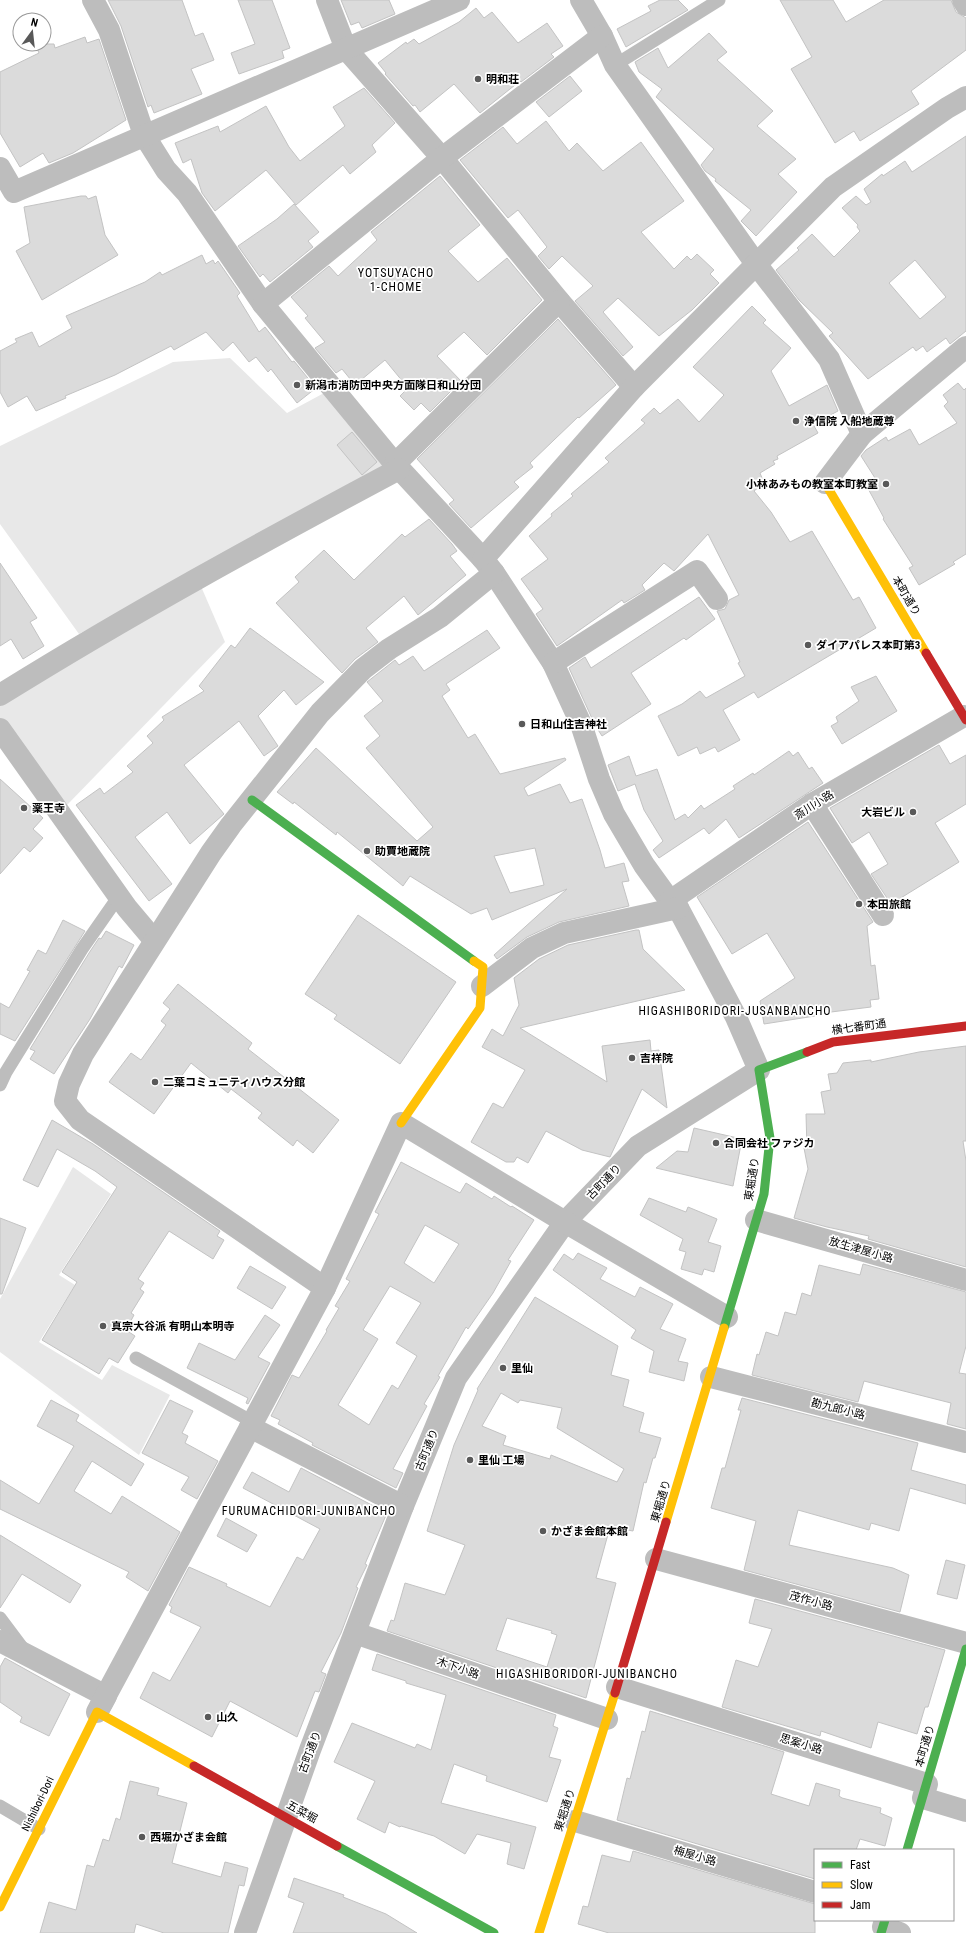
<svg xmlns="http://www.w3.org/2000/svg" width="966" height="1933" font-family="'Roboto Condensed','Noto Sans JP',sans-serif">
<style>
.green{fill:#e8e8e8}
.building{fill:#dbdbdb;stroke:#c3c3c3;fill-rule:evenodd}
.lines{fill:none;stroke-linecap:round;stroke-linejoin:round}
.lane{stroke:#bdbdbd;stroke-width:13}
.street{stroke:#bdbdbd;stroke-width:22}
.fast{stroke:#4caf50;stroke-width:9}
.slow{stroke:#ffc107;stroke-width:9}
.jam{stroke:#c62828;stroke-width:9}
.poi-dot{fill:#595959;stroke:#fff;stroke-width:1.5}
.labels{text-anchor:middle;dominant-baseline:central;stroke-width:3.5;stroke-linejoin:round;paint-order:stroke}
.poi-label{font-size:11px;font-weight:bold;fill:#000;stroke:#fff;text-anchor:start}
.street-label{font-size:11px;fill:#000;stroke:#fff}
.neighbourhood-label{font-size:12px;letter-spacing:1px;fill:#000;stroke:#fff}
</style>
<rect width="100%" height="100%" fill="#fff"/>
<g class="green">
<polygon points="230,358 287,413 324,393 392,466 79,634 0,524 0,446 173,362"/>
<polygon points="200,584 225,642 67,805 0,718 0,703"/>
<polygon points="73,1167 111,1194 59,1275 75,1285 39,1342 102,1380 112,1365 170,1395 139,1455 0,1352 0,1299"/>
</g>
<g class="building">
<polygon points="108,0 182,0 195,36 203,33 214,60 191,69 202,94 154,113 151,105 148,107 121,26"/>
<polygon points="238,0 272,0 290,48 282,51 284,58 239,74 231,53 255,44"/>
<polygon points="341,0 389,0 395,14 362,28 359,22 351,25"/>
<polygon points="660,0 678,0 688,10 626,47 617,29 651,11 648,6"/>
<polygon points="780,0 833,0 846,22 884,0 951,0 956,12 966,18 966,50 911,91 919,104 860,141 854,131 835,143 791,69 812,57"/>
<polygon points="476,8 484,18 492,12 518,43 547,23 563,46 551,54 554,57 521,82 520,81 480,113 454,84 420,112 415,105 413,106 385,74 386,73 378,63 406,42 407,44 414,39 419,44 459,22"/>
<polygon points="709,33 727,52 717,60 773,111 757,126 796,159 778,174 797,192 756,236 741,221 751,210 715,181 716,179 705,171 701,165 714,149 656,97 662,89 639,72 635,62 658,48 668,68"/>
<polygon points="85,37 87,43 99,39 126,120 73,153 49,163 43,153 20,167 0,133 0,72 39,53 35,44 54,44 55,48"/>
<polygon points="570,76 582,91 549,117 536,102"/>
<polygon points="364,88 395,123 372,145 376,152 350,174 343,165 296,205 266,170 215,211 202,193 191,159 183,163 175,143 218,126 220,132 266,106 289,147 300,161 345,126 333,107"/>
<polygon points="546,121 569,151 577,143 603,171 641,142 684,201 641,232 674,269 687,256 691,260 697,254 714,270 710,274 719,283 692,310 659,336 618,298 603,312 633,347 623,356 575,301 593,286 562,256 549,269 538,256 547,247 518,210 508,218 460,160 503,127 517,144"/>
<path d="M966,136V331L950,344L946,338L927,352L923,346L916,351L913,347L868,379L829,336L833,333L799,300L776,270L799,250L797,248L812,234L834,257L860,231L857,227L858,225L842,208L856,196L866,205L871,202L864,189L882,174L883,176L905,161L912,172ZM915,260L946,297L920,319L889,283Z"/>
<polygon points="440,176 480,225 448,251 478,282 507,258 542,300 487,355 464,332 437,356 461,381 430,412 421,403 414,410 400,396 408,388 385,360 355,385 342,369 336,373 315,348 325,342 305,318 308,316 291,297 329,266 338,276 377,240 371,232"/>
<polygon points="81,196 86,196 88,199 96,196 105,235 118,255 42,300 16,251 30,243 24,207"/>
<polygon points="294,204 319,232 308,241 313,247 270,282 263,274 260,277 238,246 277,219"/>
<polygon points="202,255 206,264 213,260 215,264 218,261 240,293 237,296 259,332 265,327 292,362 294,361 316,388 297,403 271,369 268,372 256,357 249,362 233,342 223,351 206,332 174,350 171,346 115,375 65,396 66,398 36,411 27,396 8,407 0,392 0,351 17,342 15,339 32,332 39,347 72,328 66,316 145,282 160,272 162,275"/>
<polygon points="752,306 766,320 763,323 791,348 771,371 789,406 827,385 838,411 813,424 818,433 777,456 778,459 773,461 775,464 760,473 764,483 754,491 771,512 790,542 812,531 853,600 859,597 876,628 758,698 754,692 723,710 740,740 718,752 715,747 700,754 697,747 678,756 658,716 682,704 700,691 706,698 745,676 738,663 740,662 717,611 725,609 729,600 739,595 708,534 674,571 664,563 642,585 645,590 624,603 622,600 557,646 536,614 543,609 521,579 548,559 529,536 552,516 551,514 573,496 571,494 609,462 605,458 645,423 641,420 654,408 660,414 678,399 699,422 724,395 693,367"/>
<polygon points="558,319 616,385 579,418 578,417 530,463 533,467 514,482 519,487 471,528 449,504 454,500 417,459"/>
<polygon points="958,383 964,390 966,388 966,554 953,562 955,564 919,585 909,568 913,566 883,519 884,518 865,483 875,478 861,456 866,450 886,437 888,441 910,429 919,445 957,423 944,406 948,402 943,395"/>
<polygon points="352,432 377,462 362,475 337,445"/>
<polygon points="429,519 452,544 457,551 450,556 466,575 418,615 404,596 366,628 378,642 355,659 342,673 276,603 299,582 295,577 324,550 354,580 402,534 405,537"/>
<polygon points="0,563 37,618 30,622 44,646 23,659 11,639 0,646"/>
<polygon points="699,597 715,619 686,640 684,638 631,673 651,704 602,736 595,725 569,668 585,657 591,668"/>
<polygon points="250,628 324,682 296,705 284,690 258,716 278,746 264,756 239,721 184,765 224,814 190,844 167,812 135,837 172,884 149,901 76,805 100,788 104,794 133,772 127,766 153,743 147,736 164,720 162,717 204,691 199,686 231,645 235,648"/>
<path d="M487,630L500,648L446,684L450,690L442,696L468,738L475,734L500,774L565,758L566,760L524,788L528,796L560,784L570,803L582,799L600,850L605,868L624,863L629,881L622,882L629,906L559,922L527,937L497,959L494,955L567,889L492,920L487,908L471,914L410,876L403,886L337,832L336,835L294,802L293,804L277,792L316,748L417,841L433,827L366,748L380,736L364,716L383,701L367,682L395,660L399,665L413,656L424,671ZM535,848L544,885L510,893L494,856Z"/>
<polygon points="876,676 897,711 842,744 831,726 838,722 836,717 859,701 851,687"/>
<polygon points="939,745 950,764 966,755 966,804 935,823 959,862 891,904 871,874 888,864 869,832 852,843 830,808"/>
<polygon points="789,751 793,756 798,752 809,769 812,767 823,783 739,838 726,819 709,834 704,828 659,858 653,850 663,841 644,810 635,784 618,791 608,765 629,756 636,776 657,769 675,820 685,814 688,818 701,805 704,809 735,789 733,786 753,773 754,775"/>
<polygon points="0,779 43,818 33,829 43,838 30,852 24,847 0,874"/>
<polygon points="808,822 873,922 867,926 871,966 875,965 879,999 870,1000 871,1007 815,1014 815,1016 764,1024 760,1001 795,978 767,933 732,954 697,897"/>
<polygon points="358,915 456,982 400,1064 334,1019 337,1015 305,994"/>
<polygon points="63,920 85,931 15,1041 0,1034 0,1003 9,1008 30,971 27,970 38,950 46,954"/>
<polygon points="636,930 639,930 643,949 685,990 520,1028 607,1082 602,1046 650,1040 651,1051 659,1050 667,1108 642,1089 610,1157 582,1150 546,1131 528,1163 517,1157 514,1162 506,1162 471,1142 493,1103 503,1108 525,1070 482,1047 492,1029 503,1036 519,1005 514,978 539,959 568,945"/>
<polygon points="106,931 134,945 122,968 119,966 90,1019 54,1074 30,1059 35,1051 30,1049 89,953 99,938 101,939"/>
<polygon points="178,984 252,1043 248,1049 339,1120 313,1153 297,1140 293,1146 258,1118 262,1113 231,1089 228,1093 191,1063 154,1114 109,1082 131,1053 141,1060 166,1025 161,1021 170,1009 163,1003"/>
<polygon points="966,1046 966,1141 963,1141 966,1161 966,1267 868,1239 869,1236 827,1227 794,1218 808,1169 804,1148 807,1149 806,1114 825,1114 821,1092 831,1090 828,1074 837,1073 843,1063 871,1060 871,1062 919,1052"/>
<polygon points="52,1120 93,1144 220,1231 217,1236 224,1240 213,1259 169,1231 138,1279 144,1283 140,1289 144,1292 131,1313 134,1315 126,1330 135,1336 118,1363 109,1358 99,1374 42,1340 77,1282 62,1272 117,1187 95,1171 57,1149 38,1187 23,1180"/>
<polygon points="694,1128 742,1139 733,1186 656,1168 677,1151 688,1152"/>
<path d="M401,1162L460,1193L466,1183L492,1199L494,1196L511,1207L512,1206L534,1220L508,1260L511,1261L493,1293L468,1329L466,1327L438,1376L440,1377L424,1404L427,1406L393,1469L403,1473L396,1488L312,1445L313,1443L278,1424L280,1420L271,1416L292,1375L299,1378L327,1331L326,1330L339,1308L335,1306L350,1281L346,1279L379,1214L375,1212ZM425,1225L459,1244L434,1283L404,1263ZM390,1286L421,1303L396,1343L417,1356L398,1389L392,1385L369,1425L338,1405L378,1339L363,1330Z"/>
<polygon points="649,1198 686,1212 688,1207 717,1219 708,1242 721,1246 714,1272 704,1269 702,1275 681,1269 686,1252 679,1250 683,1239 640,1215"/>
<polygon points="0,1218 26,1228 2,1294 0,1294"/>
<polygon points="578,1253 607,1268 600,1279 635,1297 640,1287 673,1304 660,1329 686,1339 678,1361 688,1363 684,1381 649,1372 654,1351 631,1338 636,1330 553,1270 564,1254 573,1260"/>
<polygon points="863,1264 966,1292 966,1346 959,1373 966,1374 966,1429 947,1424 951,1403 864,1381 858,1402 752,1375 757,1354 759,1355 766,1332 778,1336 785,1312 796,1315 802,1293 811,1296 819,1265 860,1275"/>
<polygon points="250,1266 286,1287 272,1309 237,1288"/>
<path d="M535,1297L618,1346L611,1375L629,1380L623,1406L644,1413L639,1432L661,1438L655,1458H653L646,1483L644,1482L633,1531L610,1527L596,1578L616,1583L586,1698L387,1631L391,1620L394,1621L405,1583L445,1595L465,1545L427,1531L454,1445L478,1390L477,1389ZM501,1393L518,1403L520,1400L562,1408L557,1428L624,1469L617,1482L551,1455L550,1459L503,1445L506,1436L482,1426ZM507,1618L552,1631L551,1633L557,1635L547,1667L496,1650Z"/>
<polygon points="265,1315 280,1325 258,1357 270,1363 248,1404 246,1403 248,1398 187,1368 199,1343 235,1360"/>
<polygon points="742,1398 918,1443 911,1470 966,1485 966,1504 910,1488 899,1531 871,1523 869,1530 798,1510 789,1545 893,1568 909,1575 900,1612 744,1570 756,1521 711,1508 722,1468 725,1468 741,1410 738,1410"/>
<polygon points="51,1400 79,1415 76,1421 144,1464 131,1486 92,1461 74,1491 111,1514 122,1496 180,1532 148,1591 126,1577 129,1572 0,1509 0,1480 39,1504 74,1446 37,1426"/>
<polygon points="170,1400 193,1411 182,1433 188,1436 185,1443 218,1461 197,1499 181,1490 189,1477 142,1453"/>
<polygon points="301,1468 387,1513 365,1564 367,1565 356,1587 358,1588 341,1633 321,1672 326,1674 319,1692 315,1691 297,1737 230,1701 212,1737 140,1698 153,1672 170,1681 201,1627 170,1612 172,1607 169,1605 189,1567 227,1584 226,1586 270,1607 297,1557 303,1560 320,1529 243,1488 252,1472 289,1492"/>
<polygon points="226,1518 257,1535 247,1552 217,1536"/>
<polygon points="0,1535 81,1585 70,1603 22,1574 0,1608"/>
<polygon points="946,1560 965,1565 957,1599 937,1594"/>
<polygon points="755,1599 945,1650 928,1707 925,1707 917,1734 878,1722 871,1748 821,1731 820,1736 722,1707 736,1660 758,1667 772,1629 749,1623"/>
<polygon points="377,1654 556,1715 553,1726 558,1728 549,1757 561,1760 547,1802 486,1781 487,1776 454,1764 441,1803 536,1827 524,1869 507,1864 511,1843 477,1834 465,1854 434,1836 401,1826 400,1827 389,1822 385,1833 357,1819 375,1781 334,1762 352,1723 415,1748 417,1744 431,1750 446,1695 406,1683 406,1681 372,1670"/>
<polygon points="5,1658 70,1694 49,1736 20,1722 22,1717 0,1702 0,1667"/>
<polygon points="650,1711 784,1752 771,1794 809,1806 816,1783 840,1790 839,1796 842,1798 881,1808 880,1813 892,1818 885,1846 860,1839 856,1850 815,1850 815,1879 617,1820 627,1778 630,1779 642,1731 645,1732"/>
<polygon points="130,1781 159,1788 157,1795 187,1803 172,1863 221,1877 225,1862 248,1868 244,1886 239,1885 228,1933 164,1933 136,1924 134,1933 40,1933 49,1902 76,1910 87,1865 94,1867 103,1839 109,1841 116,1818 120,1820"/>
<polygon points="633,1851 815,1904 815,1933 609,1933 578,1924 583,1906 588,1907 602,1855 630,1862"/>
<polygon points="294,1878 344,1895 343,1897 386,1914 417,1933 293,1933 304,1903 288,1897"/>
</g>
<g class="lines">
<g class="lane">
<polyline points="615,65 719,0"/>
<polyline points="0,1085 6,1072 82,949 119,896"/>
<polyline points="136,1358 253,1422"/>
<polyline points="0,1618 24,1650"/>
<polyline points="0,1806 39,1829"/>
</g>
<g class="street">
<polyline points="93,0 109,30 144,135 166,170 187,193 263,304 395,464 483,559 494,573 553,663 581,724 599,779 614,814 644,865 670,901 678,908 736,1017 759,1070 638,1146 565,1222 456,1378 403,1506 310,1750 245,1933"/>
<polyline points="327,0 346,49 442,158 559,301 634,387"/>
<polyline points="581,0 602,36 615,65 756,264 829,359 862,434 825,483"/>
<polyline points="963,0 966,5"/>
<polyline points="0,168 14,192 459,0"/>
<polyline points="263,304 442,158 602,36"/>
<polyline points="862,434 966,347"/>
<polyline points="395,464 559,301"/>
<polyline points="483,559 634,387 833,187 947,108 966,97"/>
<polyline points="553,663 697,571 717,599"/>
<path d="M0,695C130,614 264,541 399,469"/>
<polyline points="0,729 127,908 154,940"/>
<polyline points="812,804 883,915"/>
<polyline points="670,901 812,804 964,716"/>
<polyline points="482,986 532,948 564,933 678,908"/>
<polyline points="756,1220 966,1280"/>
<polyline points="325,1288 80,1120 65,1101 69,1084 83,1054 211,853 231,825 320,713 363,669 389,649 440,617 494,573"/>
<polyline points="711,1377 966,1442"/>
<polyline points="250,1427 403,1506"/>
<polyline points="656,1559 966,1643"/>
<polyline points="355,1633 607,1719"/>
<polyline points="0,1641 106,1696 99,1709"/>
<polyline points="617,1687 927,1784 923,1798 966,1811"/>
<polyline points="97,1712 325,1288 401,1123 565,1222 727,1317"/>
<polyline points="575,1821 815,1892"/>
<polyline points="885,1920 883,1927 900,1933"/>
</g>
<g class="fast">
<polyline points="252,800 474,961"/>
<polyline points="724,1328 764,1194 770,1138 759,1070 807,1052"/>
<polyline points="337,1846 494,1933"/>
<polyline points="907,1850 966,1649"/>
<polyline points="881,1933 885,1920"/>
</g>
<g class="slow">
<polyline points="825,483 926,653"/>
<polyline points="401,1123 480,1008 483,967 474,961"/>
<polyline points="666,1522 724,1328"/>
<polyline points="0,1907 97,1712 194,1766"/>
<polyline points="539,1933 615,1693"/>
</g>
<g class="jam">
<polyline points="926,653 966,720"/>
<polyline points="807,1052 833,1042 966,1026"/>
<polyline points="615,1693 666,1522"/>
<polyline points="194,1766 337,1846"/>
</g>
</g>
<g class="poi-dot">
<circle cx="478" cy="79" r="4"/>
<circle cx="297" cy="385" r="4"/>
<circle cx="796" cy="421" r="4"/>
<circle cx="886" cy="484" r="4"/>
<circle cx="808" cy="645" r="4"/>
<circle cx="522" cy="724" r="4"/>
<circle cx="24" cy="808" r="4"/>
<circle cx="913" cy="812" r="4"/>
<circle cx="367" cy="851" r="4"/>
<circle cx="859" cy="904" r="4"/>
<circle cx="632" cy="1058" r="4"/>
<circle cx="155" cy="1082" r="4"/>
<circle cx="716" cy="1143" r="4"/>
<circle cx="103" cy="1326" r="4"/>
<circle cx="503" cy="1368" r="4"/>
<circle cx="470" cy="1460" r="4"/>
<circle cx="543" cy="1531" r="4"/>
<circle cx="208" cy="1717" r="4"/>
<circle cx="142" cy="1837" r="4"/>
</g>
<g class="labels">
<g class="poi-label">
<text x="486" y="79">明和荘</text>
<text x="305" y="385">新潟市消防団中央方面隊日和山分団</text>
<text x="804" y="421">浄信院 入船地蔵尊</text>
<text x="878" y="484" text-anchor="end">小林あみもの教室本町教室</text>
<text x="816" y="645">ダイアパレス本町第3</text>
<text x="530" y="724">日和山住吉神社</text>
<text x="32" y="808">薬王寺</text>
<text x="905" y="812" text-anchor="end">大岩ビル</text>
<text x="375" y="851">助賈地蔵院</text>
<text x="867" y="904">本田旅館</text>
<text x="640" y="1058">吉祥院</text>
<text x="163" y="1082">二葉コミュニティハウス分館</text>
<text x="724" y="1143">合同会社 ファジカ</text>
<text x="111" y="1326">真宗大谷派 有明山本明寺</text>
<text x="511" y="1368">里仙</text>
<text x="478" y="1460">里仙 工場</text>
<text x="551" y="1531">かざま会館本館</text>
<text x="216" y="1717">山久</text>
<text x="150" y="1837">西堀かざま会館</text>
</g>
<g class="street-label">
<text transform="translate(906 596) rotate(59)">本町通り</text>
<text transform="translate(814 805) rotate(-32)">斎川小路</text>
<text transform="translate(859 1027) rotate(-8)">横七番町通</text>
<text transform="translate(752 1179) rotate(-81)">東堀通り</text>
<text transform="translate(604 1182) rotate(-46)">古町通り</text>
<text transform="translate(861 1250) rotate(16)">放生津屋小路</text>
<text transform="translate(838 1409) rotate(14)">勘九郎小路</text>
<text transform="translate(427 1450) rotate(-68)">古町通り</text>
<text transform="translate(661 1501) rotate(-73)">東堀通り</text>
<text transform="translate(811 1601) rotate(15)">茂作小路</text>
<text transform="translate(458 1668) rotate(19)">木下小路</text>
<text transform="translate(801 1744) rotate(17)">思案小路</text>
<text transform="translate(925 1746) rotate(-74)">本町通り</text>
<text transform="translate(310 1752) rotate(-69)">古町通り</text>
<text transform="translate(38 1804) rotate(-64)">Nishibori-Dori</text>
<text transform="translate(565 1810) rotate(-72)">東堀通り</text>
<text transform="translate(302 1812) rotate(29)">五菜堀</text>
<text transform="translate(695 1856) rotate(16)">梅屋小路</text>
</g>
<g class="neighbourhood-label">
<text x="396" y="273">YOTSUYACHO<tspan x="396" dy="14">1-CHOME</tspan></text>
<text x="735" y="1011">HIGASHIBORIDORI-JUSANBANCHO</text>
<text x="309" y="1511">FURUMACHIDORI-JUNIBANCHO</text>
<text x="587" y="1674">HIGASHIBORIDORI-JUNIBANCHO</text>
</g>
</g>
<rect x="814" y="1849" width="140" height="72" fill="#ffffff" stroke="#999999"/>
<rect x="822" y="1862" width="20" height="6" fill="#4caf50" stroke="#999999"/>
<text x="850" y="1869" font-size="12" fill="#000000">Fast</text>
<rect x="822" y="1882" width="20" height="6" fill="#ffc107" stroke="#999999"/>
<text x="850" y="1889" font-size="12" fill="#000000">Slow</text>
<rect x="822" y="1902" width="20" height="6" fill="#c62828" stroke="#999999"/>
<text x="850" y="1909" font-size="12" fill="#000000">Jam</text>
<g transform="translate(32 32) rotate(15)"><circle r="19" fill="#ffffff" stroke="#999999"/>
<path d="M0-3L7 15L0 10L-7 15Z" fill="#595959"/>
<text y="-6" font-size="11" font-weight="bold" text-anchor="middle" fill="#000000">N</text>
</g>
</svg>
